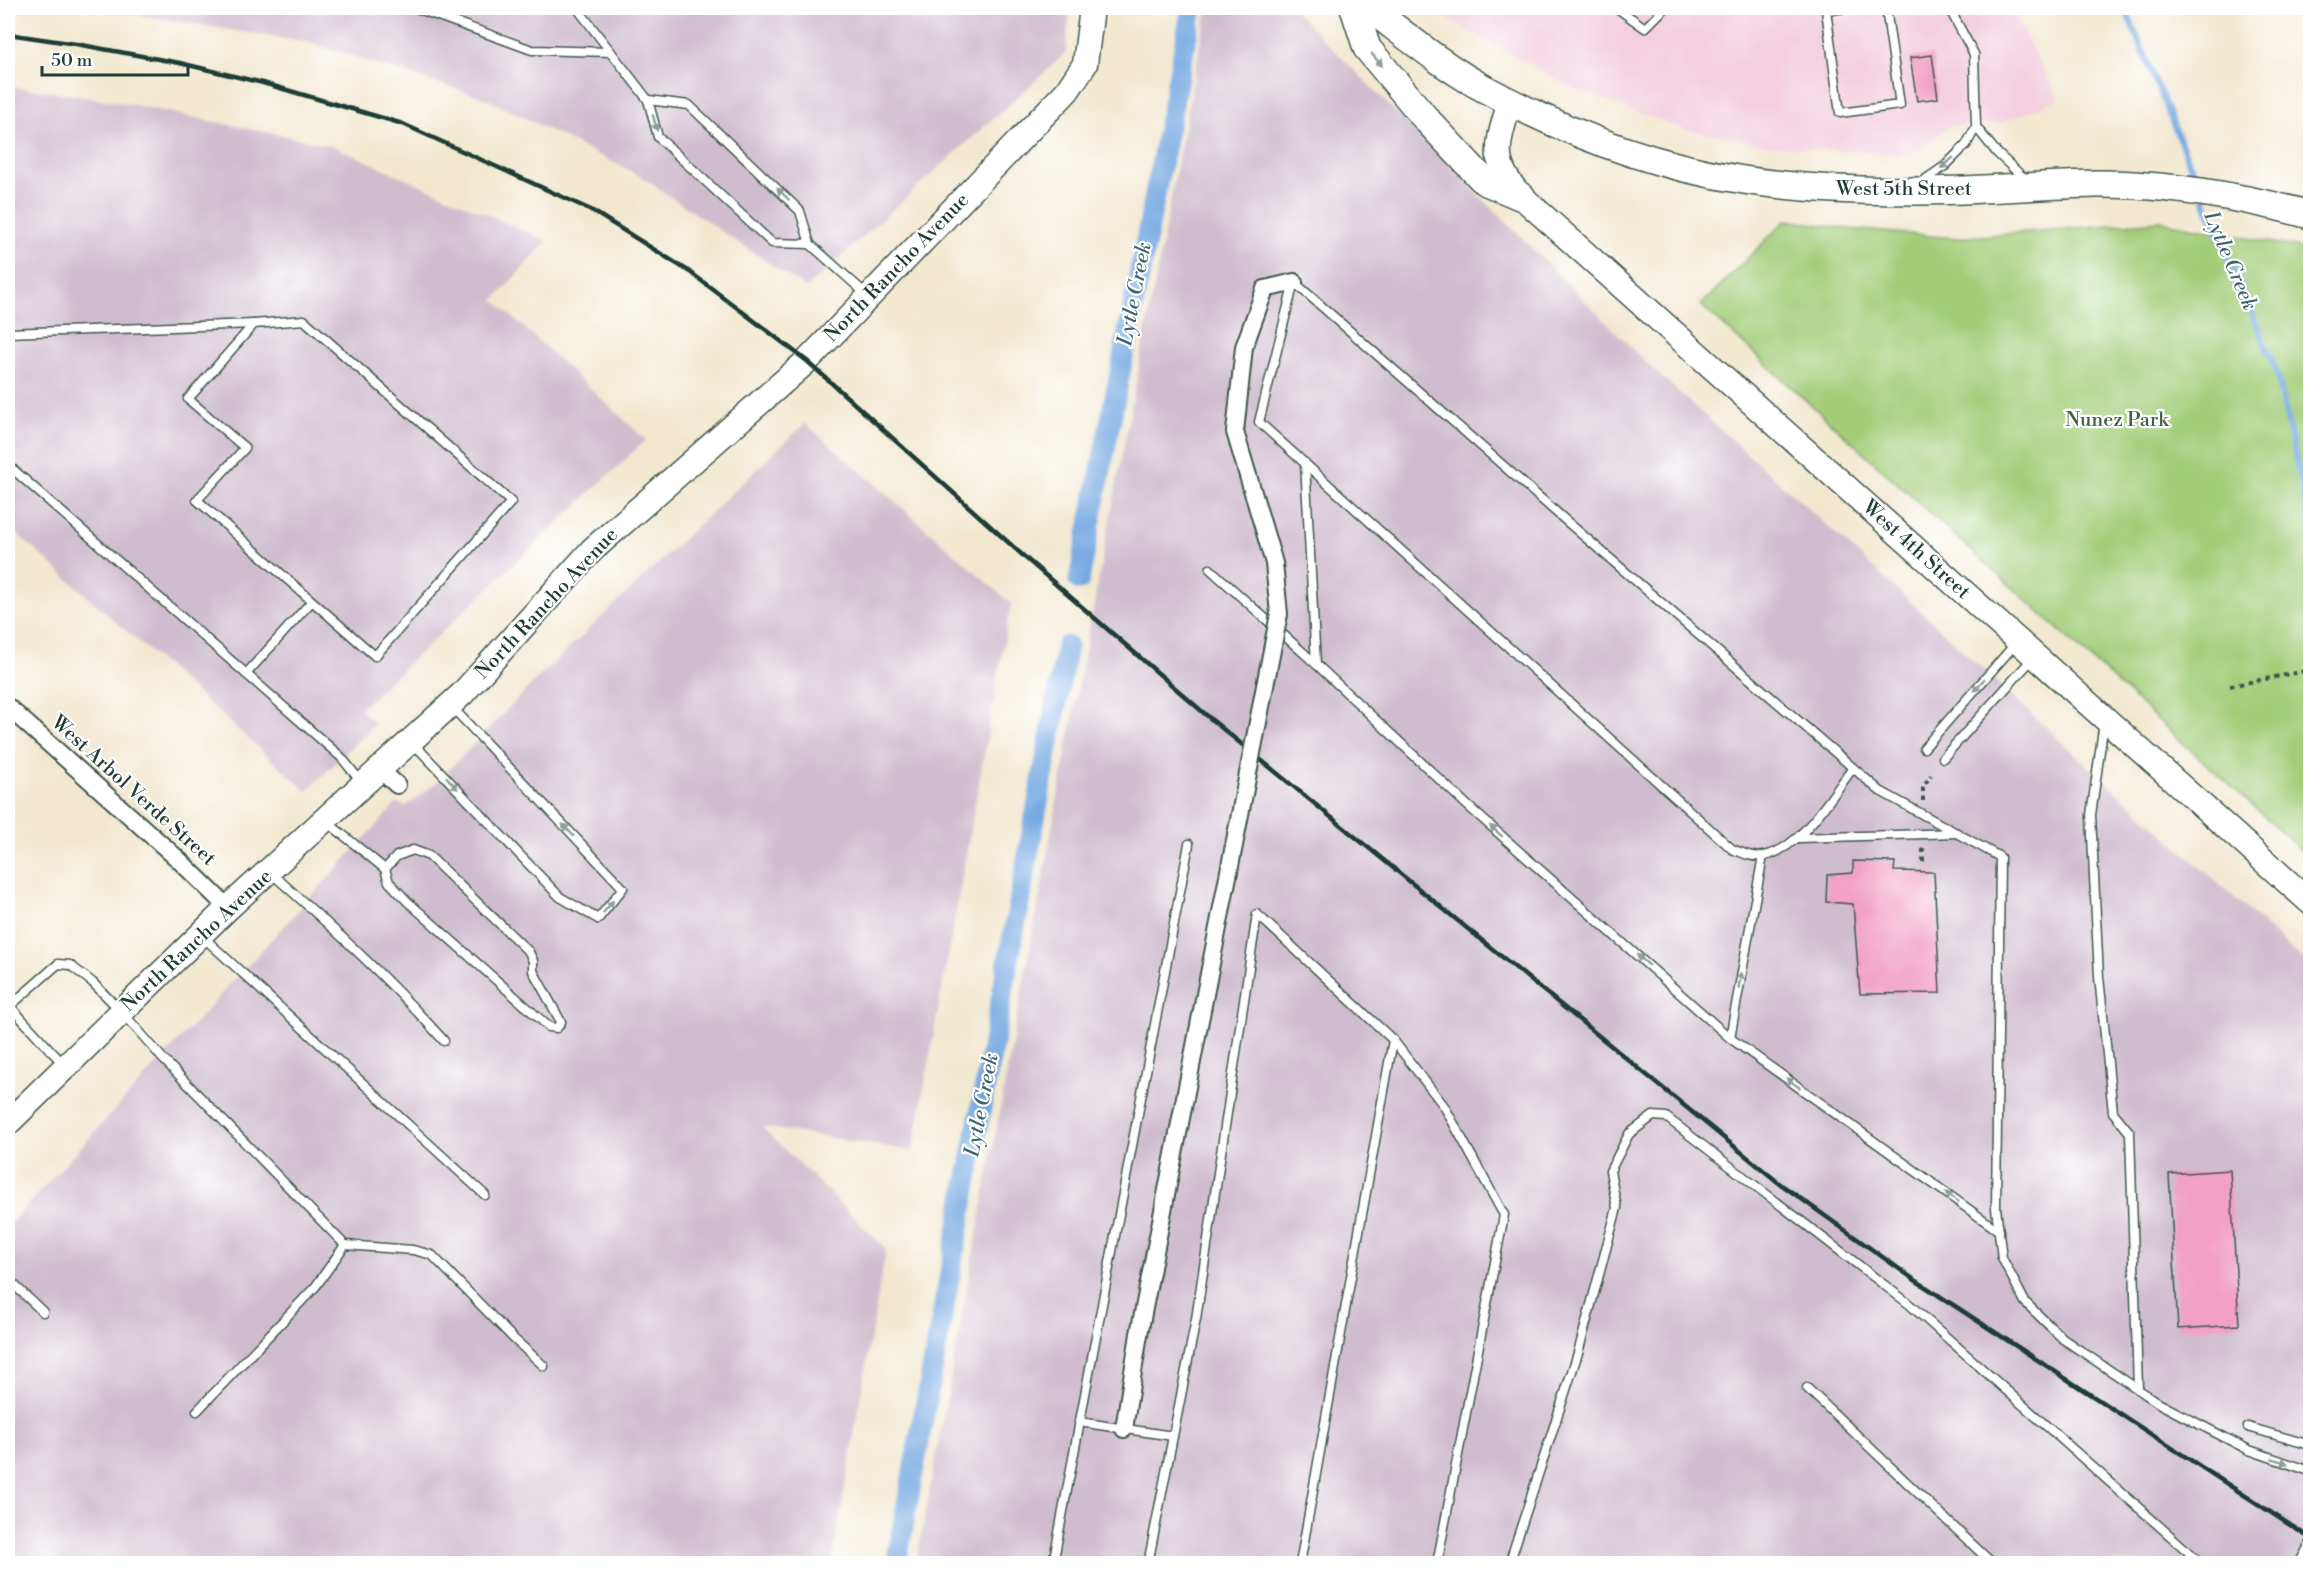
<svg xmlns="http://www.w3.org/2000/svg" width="2318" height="1571" font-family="'Libre Bodoni',serif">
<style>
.built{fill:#f3cfdf}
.industrial{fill:#cfbdce}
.green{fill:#a3cd79;stroke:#618556;stroke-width:1.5}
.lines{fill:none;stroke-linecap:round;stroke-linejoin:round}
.stream{stroke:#76a9e2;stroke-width:6}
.canal{stroke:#76a9e2;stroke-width:21}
.building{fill:#f2a0c4}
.lane-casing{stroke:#3f574b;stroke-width:11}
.street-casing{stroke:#3f574b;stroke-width:20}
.secondary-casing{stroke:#3f574b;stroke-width:27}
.primary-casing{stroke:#3f574b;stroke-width:30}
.path{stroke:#3f574b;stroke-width:4;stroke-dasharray:4.5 4.5;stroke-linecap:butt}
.lane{stroke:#fff;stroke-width:8}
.street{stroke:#fff;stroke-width:16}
.secondary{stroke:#fff;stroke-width:24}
.primary{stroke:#fff;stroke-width:27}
.rail{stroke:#1f3d34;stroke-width:4.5}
.street-bridge-casing{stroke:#3f574b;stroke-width:20;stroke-linecap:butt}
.street-bridge{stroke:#fff;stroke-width:16}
.oneway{fill:#8f9e9a}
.labels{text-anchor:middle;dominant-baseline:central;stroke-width:4.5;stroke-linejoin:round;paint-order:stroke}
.street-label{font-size:20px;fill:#1f3d34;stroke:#fff}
.park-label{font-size:20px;fill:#406145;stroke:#fff}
.water-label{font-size:21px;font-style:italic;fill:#3d6371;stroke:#fff}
</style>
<rect width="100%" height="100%" fill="#fff"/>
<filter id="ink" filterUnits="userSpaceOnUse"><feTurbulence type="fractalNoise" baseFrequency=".0167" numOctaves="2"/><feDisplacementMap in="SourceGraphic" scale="12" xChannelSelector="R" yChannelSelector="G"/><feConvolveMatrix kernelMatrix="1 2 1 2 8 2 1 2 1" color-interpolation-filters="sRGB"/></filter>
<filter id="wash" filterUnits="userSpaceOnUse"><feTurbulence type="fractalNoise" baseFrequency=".008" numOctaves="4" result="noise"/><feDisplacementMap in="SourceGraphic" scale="24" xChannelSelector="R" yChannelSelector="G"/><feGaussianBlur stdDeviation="1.35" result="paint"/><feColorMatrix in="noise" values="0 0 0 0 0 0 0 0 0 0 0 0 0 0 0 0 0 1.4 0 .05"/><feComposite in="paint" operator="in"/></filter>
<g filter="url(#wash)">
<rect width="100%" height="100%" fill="#f2e8d0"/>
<polygon class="built" points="1435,8 2011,8 2059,99 2001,123 1949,126 1912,155 1780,147 1682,129 1575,89 1450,21"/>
<g class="industrial">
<polygon points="99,8 1070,8 1066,53 806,288 638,175 485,98 309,43"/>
<polygon points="1207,8 1292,8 1655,371 1820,519 2075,754 2310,966 2310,1563 916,1564 1083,661"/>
<polygon points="8,86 119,102 333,146 547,241 494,300 646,440 360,709 375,724 307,791 8,526"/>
<polygon points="805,423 1011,603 913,1151 762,1127 886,1249 832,1563 8,1563 8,1226 397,803 406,806 436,783 537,679"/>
</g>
<polygon class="green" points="1786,220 1848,229 1956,238 2160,221 2310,250 2310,858 1701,305"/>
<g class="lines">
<g class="stream">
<polyline points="2125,8 2198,184"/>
<polyline points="2204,199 2277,373 2310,523"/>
</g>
<g class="canal">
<polyline points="1079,580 1192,8"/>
<polyline points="896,1564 1067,646"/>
</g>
</g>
<g id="blocks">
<g class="building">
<polygon points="1932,55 1938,98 1917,101 1910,58"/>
<polygon points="1853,861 1895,862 1894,871 1934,872 1940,993 1860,994 1853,904 1826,902 1827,875 1853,873"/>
<polygon points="2230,1170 2239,1325 2178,1329 2169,1174"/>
</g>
</g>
</g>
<g filter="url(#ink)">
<use href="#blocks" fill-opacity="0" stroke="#3f574b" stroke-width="1.5"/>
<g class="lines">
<defs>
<g id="lane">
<polyline points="416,8 532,50 611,52"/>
<polyline points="577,8 648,100"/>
<polyline points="1617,8 1645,28 1665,8"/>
<polyline points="1848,8 1826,10 1840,113 1900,105 1886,8"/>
<polyline points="1976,127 1997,153 2027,181"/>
<polyline points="1920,183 1945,166 1966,145 1976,127 1974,54 1949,8"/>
<polyline points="810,244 772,243 658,137 648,100 689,105 800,211 810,244 866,294"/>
<polyline points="8,333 254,324"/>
<polyline points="1305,463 1316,664"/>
<polyline points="8,465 341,757 362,783"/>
<polyline points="1210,569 1316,664 1468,806 1730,1038 1999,1231"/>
<polyline points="246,674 312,601 375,656 511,502 304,320 254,324 188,399 245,448 197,500 312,601"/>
<polyline points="2104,722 2091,815 2099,977 2113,1112 2130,1133 2138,1389"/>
<polyline points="412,742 560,897 598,919 623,888 452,707"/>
<polyline points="1924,748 2017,642"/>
<polyline points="1943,758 2033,658"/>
<path d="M1853,768C1831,796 1801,849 1764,856C1753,858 1742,853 1732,849L1259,422L1294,282L1564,519L1880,791L2000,857L1996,1208L2002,1258L2025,1302L2063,1339L2160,1404L2249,1450L2310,1471"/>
<polyline points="326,821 385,869 389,882 407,901 549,1027 557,1028 561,1022 533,971 533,961 529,952 429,856 413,850 397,856 385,869"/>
<polyline points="1798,838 1957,833"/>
<path d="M270,872C331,926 390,980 444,1041"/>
<polyline points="203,937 485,1195"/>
<polyline points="8,1004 65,1066"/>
<polyline points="10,1006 58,964 70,965 92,982 122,1012 164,1060 345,1245 413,1250 432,1255 515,1340 544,1366"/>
<polyline points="1730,1038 1763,856"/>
<polyline points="1393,1040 1444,1106 1504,1215 1437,1564"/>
<polyline points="8,1279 43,1312"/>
<polyline points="1807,1388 1993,1564"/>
<polyline points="197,1411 316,1286 345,1245"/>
<polyline points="1079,1422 1173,1436"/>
<polyline points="2248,1427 2310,1445"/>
<polyline points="1053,1564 1189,844"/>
<polyline points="1148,1564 1196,1319 1257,914 1393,1040 1300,1564"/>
<polyline points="1509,1564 1578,1353 1617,1208 1610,1171 1629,1134 1653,1116 1666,1117 1909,1304 2202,1564"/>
<polyline points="2299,1564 2310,1544"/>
</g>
<g id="street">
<polyline points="1235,432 1244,347 1265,289 1294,282"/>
<polyline points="8,707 179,860 228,908"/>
<polyline points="380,770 397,785"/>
<polyline points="1124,1429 1139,1334"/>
</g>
<g id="secondary">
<path d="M1510,101C1498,144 1488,162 1522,197L2310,902"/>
<polyline points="8,1123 228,908 462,694 592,550 807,361 1067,91 1085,64 1092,8"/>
</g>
<g id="primary">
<polyline points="1354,8 1367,48 1426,119 1484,181 1522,197"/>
<path d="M1369,8C1407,36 1445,68 1487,90C1565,132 1651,165 1738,179C1797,189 1857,191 1916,191C1976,191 2035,185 2095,184C2163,183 2245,197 2310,215"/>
</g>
</defs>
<use href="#lane" class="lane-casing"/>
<use href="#street" class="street-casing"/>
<use href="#secondary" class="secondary-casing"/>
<use href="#primary" class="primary-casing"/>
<g class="path">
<polyline points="2230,686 2310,670"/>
<polyline points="1923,801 1923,787 1931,775"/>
<polyline points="1923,862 1923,847"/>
</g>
<use href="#lane" class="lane"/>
<use href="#street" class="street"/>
<use href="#secondary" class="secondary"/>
<use href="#primary" class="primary"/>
<polyline class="rail" points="8,34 76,44 180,63 263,83 403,124 591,210 690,272 807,361 1029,561 1212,720 1779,1183 1912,1278 2310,1538"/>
<defs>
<polyline id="street-bridge" points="1139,1334 1279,614 1274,563 1235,432"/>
</defs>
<use href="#street-bridge" class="street-bridge-casing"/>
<use href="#street-bridge" class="street-bridge"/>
</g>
<defs><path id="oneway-solid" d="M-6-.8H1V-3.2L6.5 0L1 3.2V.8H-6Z" transform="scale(1.5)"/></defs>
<g class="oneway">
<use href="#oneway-solid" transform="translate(1377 60) rotate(50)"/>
<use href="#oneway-solid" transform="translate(655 123) rotate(74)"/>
<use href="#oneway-solid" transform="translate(1947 163) rotate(139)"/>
<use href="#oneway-solid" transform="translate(783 194) rotate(-136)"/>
<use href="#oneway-solid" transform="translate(1979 685) rotate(131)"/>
<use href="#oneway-solid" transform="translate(452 783) rotate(47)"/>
<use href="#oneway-solid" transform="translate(568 830) rotate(-134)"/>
<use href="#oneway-solid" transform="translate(1496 831) rotate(-139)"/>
<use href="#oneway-solid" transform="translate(608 907) rotate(-51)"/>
<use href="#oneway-solid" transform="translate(1643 960) rotate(-139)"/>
<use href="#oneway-solid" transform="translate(1740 980) rotate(-80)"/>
<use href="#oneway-solid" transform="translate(1793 1083) rotate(-144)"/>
<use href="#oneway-solid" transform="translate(1952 1197) rotate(-144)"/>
<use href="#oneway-solid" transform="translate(2280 1461) rotate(18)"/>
</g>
</g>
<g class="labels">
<g class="street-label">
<text x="1904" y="189">West 5th Street</text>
<text transform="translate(897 268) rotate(-46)">North Rancho Avenue</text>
<text transform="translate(1916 550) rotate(42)">West 4th Street</text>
<text transform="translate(547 604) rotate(-47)">North Rancho Avenue</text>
<text transform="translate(133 791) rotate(42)">West Arbol Verde Street</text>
<text transform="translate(197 941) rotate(-43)">North Rancho Avenue</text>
</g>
<g class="park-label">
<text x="2117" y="420">Nunez Park</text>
</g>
<g class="water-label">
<text transform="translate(2230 261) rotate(67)">Lytle Creek</text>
<text transform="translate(1135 294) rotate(-79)">Lytle Creek</text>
<text transform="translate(982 1105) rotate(-79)">Lytle Creek</text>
</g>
</g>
<rect width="2318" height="1571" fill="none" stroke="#fff" stroke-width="30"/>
<path d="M42 66v9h146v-9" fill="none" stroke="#1f3d34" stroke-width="3"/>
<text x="51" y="66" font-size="18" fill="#1f3d34" stroke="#ffffff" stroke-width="4.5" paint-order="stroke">50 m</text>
</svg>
